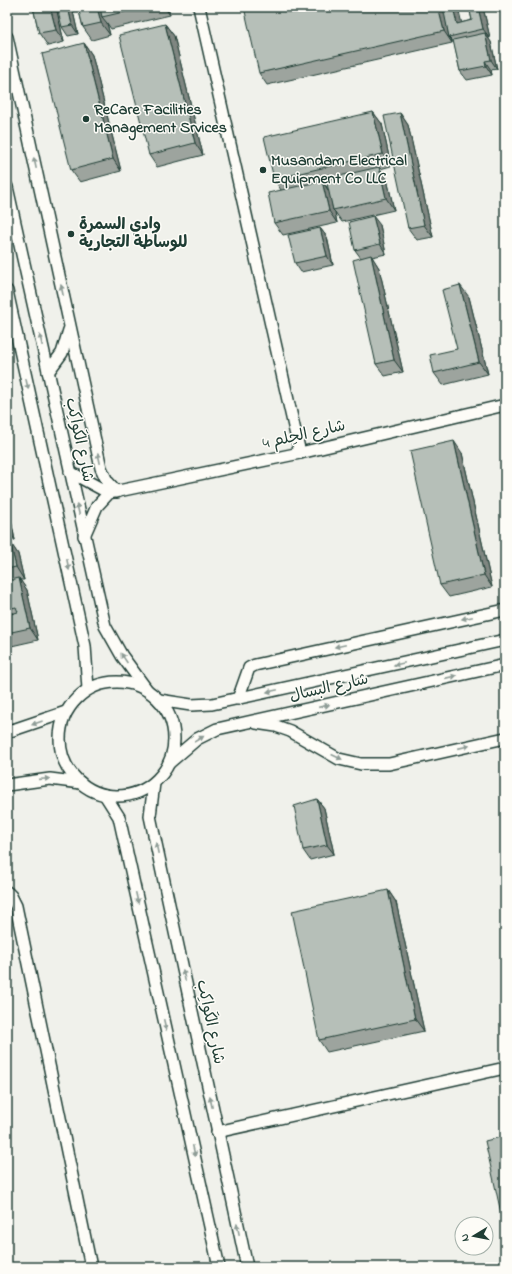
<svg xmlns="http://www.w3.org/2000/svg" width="512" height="1274" font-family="'Indie Flower','Playpen Sans Arabic',sans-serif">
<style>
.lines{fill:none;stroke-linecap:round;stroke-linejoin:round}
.minor-casing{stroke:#1f3d34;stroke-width:14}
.minor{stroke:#fdfcf7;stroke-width:11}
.wall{fill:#9da49e;stroke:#1f3d34;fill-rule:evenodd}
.shaded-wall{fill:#7f8681;stroke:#1f3d34}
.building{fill:#b6bfb8;stroke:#1f3d34}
.oneway{fill:#8e9c96}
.poi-dot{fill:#1f3d34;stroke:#fdfcf7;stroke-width:1.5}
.labels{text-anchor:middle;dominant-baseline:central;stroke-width:3;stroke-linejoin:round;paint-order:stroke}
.poi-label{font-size:16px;font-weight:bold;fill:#1f3d34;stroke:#fdfcf7;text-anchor:start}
.street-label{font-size:16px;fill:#1f3d34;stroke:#fdfcf7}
</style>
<rect width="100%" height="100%" fill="#f0f1eb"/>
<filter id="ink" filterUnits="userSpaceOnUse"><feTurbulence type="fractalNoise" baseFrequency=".025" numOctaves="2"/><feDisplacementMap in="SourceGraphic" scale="8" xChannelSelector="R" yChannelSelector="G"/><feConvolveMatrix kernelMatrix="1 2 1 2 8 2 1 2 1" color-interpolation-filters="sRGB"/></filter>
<g filter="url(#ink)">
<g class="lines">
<defs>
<g id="minor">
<polyline points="199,7 300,453"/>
<polyline points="7,37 101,468 107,481 117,492"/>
<polyline points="7,187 105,626 122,656 147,690"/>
<polyline points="7,291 85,646 88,689"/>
<polyline points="48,372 62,353 69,330"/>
<polyline points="70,472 109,493"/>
<polyline points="84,536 97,506 109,493 300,453 505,405"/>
<circle cx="117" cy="739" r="57"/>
<polyline points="238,699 249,668 255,665 505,610"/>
<polyline points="159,700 191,705 212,704 505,640"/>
<polyline points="256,723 276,726 290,731 339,759 361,764 389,764 505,738"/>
<polyline points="7,732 66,712"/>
<polyline points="169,763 197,739 217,729 505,665"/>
<polyline points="154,783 150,816 247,1267"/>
<polyline points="7,785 50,779 81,783"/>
<polyline points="105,795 119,817 219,1267"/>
<polyline points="7,892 11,896 16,906 91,1267"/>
<polyline points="217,1132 505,1068"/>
</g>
</defs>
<use href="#minor" class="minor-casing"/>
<use href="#minor" class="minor"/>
</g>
<g class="wall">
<polygon points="33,7 56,7 64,42 48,46 39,33"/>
<polygon points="72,7 78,34 68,36 62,27"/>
<polygon points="78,7 168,7 170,15 111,29 107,23 110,35 92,40 83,27"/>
<polygon points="469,7 483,7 490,38 488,38 491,42 497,69 491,70 492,75 467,80 460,71 454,43 451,39 452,43 267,85 259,73 472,20"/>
<polygon points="165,24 174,36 203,155 157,167 149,155"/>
<polygon points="84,43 92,55 121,171 80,182 71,170"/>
<path d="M373,112L382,124L391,166L380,169L387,179L394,210L342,222L335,212L337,223L283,235L274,223L281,190L274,179ZM327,181L329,190L323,182Z"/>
<polygon points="400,113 408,125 433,237 417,240 408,228"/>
<polygon points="380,225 386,254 372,257 379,268 403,372 385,376 376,364 361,258 355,250"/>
<polygon points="320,228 327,237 333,265 301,272 295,263"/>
<polygon points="469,297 488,374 443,385 434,373 457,349"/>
<polygon points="462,453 492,587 449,597 440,585"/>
<polygon points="7,509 9,511 15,540 7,542"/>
<polygon points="10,542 18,554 24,580 20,580 27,590 38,640 7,647 7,543"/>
<polygon points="317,799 324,808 334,854 310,860 303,850"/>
<polygon points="388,890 396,902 424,1031 327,1052 319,1040"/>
</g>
<g class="shaded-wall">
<polygon points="50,7 56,7 64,42 56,30"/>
<polygon points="68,7 72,7 78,34 72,25"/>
<polygon points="97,7 103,7 102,17 107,23 110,35 101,23"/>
<polygon points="164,7 168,7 170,15"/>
<polygon points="438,7 444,7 449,37 451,39 452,43 444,31"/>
<polygon points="453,7 458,7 464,33 457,24"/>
<polygon points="478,7 483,7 490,38 483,29"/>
<polygon points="165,24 174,36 203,155 195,143"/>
<polygon points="485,33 491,42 497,69 491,60"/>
<polygon points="84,43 92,55 121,171 113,159"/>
<polygon points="485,61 491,70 492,75 486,66"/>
<polygon points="373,112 382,124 391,166 383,154"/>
<polygon points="400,113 408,125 433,237 424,225"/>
<polygon points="379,167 387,179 394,210 386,198"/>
<polygon points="322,181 330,193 333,210 335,212 337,223 329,211"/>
<polygon points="373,216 380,225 386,254 380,244"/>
<polygon points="320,228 327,237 333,265 327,256"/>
<polygon points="371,255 379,268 403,372 394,360"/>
<polygon points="460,285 469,297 488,374 479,362"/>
<polygon points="454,441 462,453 492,587 484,575"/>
<polygon points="7,509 9,511 15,540 7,529"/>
<polygon points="10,542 18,554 24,580 16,567"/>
<polygon points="19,578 27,590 38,640 30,628"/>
<polygon points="317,799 324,808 334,854 327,845"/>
<polygon points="388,890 396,902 424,1031 415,1019"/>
</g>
<g class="building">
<polygon points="33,7 50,7 56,30 39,33"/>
<polygon points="57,7 68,7 72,25 62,27"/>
<polygon points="78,7 97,7 101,23 83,27"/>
<polygon points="100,7 145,7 102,17"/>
<polygon points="244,7 438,7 444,31 259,73"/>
<polygon points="443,7 453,7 457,24 472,20 469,7 478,7 483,29 449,37"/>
<polygon points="165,24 195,143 149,155 119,35"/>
<polygon points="485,33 491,60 485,61 486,66 460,71 453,40"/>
<polygon points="84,43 113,159 71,170 42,54"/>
<polygon points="373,112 383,154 274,179 264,137"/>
<polygon points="400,113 424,225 408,228 384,116"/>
<polygon points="379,167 386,198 333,210 326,179"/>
<polygon points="322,181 329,211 274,223 268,193"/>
<polygon points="373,216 380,244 355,250 349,222"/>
<polygon points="320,228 327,256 295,263 288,235"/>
<polygon points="371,255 394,360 376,364 353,260"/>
<polygon points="460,285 479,362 434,373 430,355 457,349 442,290"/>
<polygon points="454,441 484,575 440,585 410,451"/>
<polygon points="10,542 16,567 7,569 7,543"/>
<polygon points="19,578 30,628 7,633 7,615 18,612 16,607 7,609 7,581"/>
<polygon points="317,799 327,845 303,850 294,806"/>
<polygon points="388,890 415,1019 319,1040 292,911"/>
<polygon points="505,1136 505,1231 485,1141"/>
</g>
<defs><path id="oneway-solid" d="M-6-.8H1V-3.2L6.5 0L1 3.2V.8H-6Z"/></defs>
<g class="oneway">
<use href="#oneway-solid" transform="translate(35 163) rotate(-102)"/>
<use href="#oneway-solid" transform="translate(62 290) rotate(-102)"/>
<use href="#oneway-solid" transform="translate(41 340) rotate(-102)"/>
<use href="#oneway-solid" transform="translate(27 384) rotate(78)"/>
<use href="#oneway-solid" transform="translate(99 458) rotate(-102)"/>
<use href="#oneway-solid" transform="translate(78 509) rotate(-103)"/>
<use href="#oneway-solid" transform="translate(68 565) rotate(78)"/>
<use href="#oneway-solid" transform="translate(467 618) rotate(168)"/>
<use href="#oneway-solid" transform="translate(340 646) rotate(168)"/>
<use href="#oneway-solid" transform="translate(124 658) rotate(-124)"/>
<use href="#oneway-solid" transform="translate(399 664) rotate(168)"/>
<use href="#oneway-solid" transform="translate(451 677) rotate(-13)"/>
<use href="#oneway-solid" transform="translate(272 691) rotate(168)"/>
<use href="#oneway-solid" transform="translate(324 706) rotate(-13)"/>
<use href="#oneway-solid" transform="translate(37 723) rotate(160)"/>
<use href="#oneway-solid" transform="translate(199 739) rotate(-31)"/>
<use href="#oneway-solid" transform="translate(464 747) rotate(-13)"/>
<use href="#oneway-solid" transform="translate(337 757) rotate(25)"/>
<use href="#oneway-solid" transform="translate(44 779) rotate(-4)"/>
<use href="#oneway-solid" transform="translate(157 848) rotate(-102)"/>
<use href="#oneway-solid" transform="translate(137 898) rotate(77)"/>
<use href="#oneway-solid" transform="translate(184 975) rotate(-102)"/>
<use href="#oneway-solid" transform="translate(165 1025) rotate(77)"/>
<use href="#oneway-solid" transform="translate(211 1102) rotate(-102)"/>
<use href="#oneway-solid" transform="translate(194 1151) rotate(77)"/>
<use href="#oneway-solid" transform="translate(238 1229) rotate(-102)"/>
</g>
</g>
<g class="poi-dot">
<circle cx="86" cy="119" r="4"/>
<circle cx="263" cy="170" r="4"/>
<circle cx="71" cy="234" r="4"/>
</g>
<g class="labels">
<g class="poi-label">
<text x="94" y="110">ReCare Facilities<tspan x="94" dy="18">Management Srvices</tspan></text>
<text x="271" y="161">Musandam Electrical<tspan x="271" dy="18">Equipment Co LLC</tspan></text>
<text x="79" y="225">وادي السمرة<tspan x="79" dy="18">للوساطة التجارية</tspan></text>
</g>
<g class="street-label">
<text transform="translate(304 435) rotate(-13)">شارع الحِلم 4</text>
<text transform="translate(79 440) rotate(78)">شارع الكَواكِب</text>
<text transform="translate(329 688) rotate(-13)">شارع البسال</text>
<text transform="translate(210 1022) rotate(78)">شارع الكَواكِب</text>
</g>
</g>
<rect width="512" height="1274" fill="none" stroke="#fdfcf7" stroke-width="24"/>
<rect x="12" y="12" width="488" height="1250" fill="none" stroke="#1f3d34" stroke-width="1.5" filter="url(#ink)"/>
<g transform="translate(474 1236) rotate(260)"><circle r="19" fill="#fdfcf7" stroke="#a4b0a9"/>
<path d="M0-3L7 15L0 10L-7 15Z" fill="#1f3d34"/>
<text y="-6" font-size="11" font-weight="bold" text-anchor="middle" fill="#1f3d34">N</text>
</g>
</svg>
